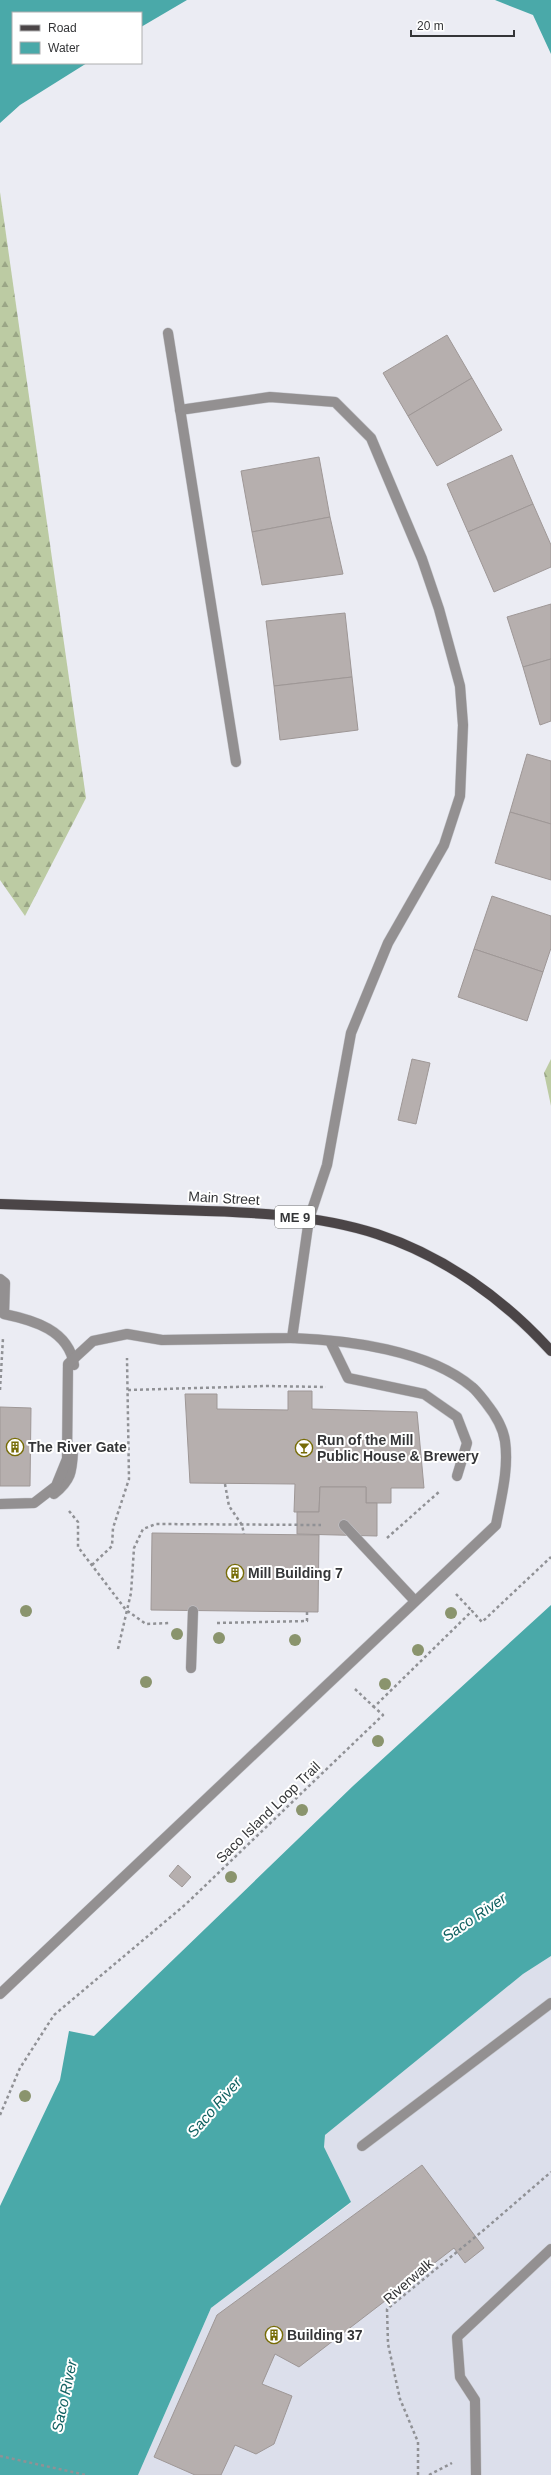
<svg xmlns="http://www.w3.org/2000/svg" width="551" height="2475" font-family="Arial,sans-serif">
<style>
.built{fill:#dcdfeb}
.forest{fill:url(#forest-firs)}
.water{fill:#4aa9a9}
.building{fill:#b6afae;stroke:#9e9796}
.lines{fill:none;stroke-linecap:round;stroke-linejoin:round}
.minor-casing{stroke:#c6c7cd;stroke-width:11}
.major-casing{stroke:#c6c7cd;stroke-width:11}
.path{stroke:#909195;stroke-width:2.5;stroke-dasharray:3 3;stroke-linecap:butt}
.minor{stroke:#939091;stroke-width:10}
.major{stroke:#4b4547;stroke-width:10}
.tree{fill:#8a946d}
.labels{text-anchor:middle;dominant-baseline:central;stroke-width:4;stroke-linejoin:round;paint-order:stroke}
.shield{fill:#fff;stroke:#717273;stroke-width:1}
.shield-label{font-size:13px;font-weight:bold;fill:#343537}
.street-label{font-size:14px;fill:#343537;stroke:#fff}
.poi-label{font-size:14px;font-weight:bold;fill:#343537;stroke:#fff;text-anchor:start}
.water-label{font-size:15px;font-style:italic;fill:#116161;stroke:#fff}
</style>
<defs>
<pattern id="forest-firs" width="22" height="20" patternUnits="userSpaceOnUse"><rect width="22" height="20" fill="#bccba3"/><path d="M5 1l3.5 6h-7zM16 11l3.5 6h-7z" fill="#9aa686"/></pattern>
</defs>
<rect width="100%" height="100%" fill="#ebecf3"/>
<polygon class="built" points="551,1956 551,2475 138,2475 211,2308 351,2203 324,2147 325,2135 523,1974"/>
<g class="forest">
<polygon points="0,192 86,798 25,916 0,880"/>
<polygon points="551,1059 551,1106 544,1073"/>
</g>
<g class="water">
<polygon points="0,0 187,0 141,27 141,13 13,13 13,63 87,63 20,105 0,123"/>
<polygon points="495,0 551,0 551,54 533,15"/>
<polygon points="551,1605 551,1956 523,1974 325,2135 324,2147 351,2202 211,2308 138,2475 0,2475 0,2206 60,2080 69,2031 94,2036 353,1786"/>
</g>
<g class="building">
<polygon points="447,335 472,378 408,416 383,373"/>
<polygon points="472,378 502,430 437,466 408,416"/>
<polygon points="512,455 533,504 468,532 447,484"/>
<polygon points="319,457 330,517 252,532 241,471"/>
<polygon points="533,504 551,545 551,567 494,592 468,532"/>
<polygon points="330,517 343,574 262,585 252,532"/>
<polygon points="551,604 551,659 523,667 507,617"/>
<polygon points="345,613 352,677 274,686 266,621"/>
<polygon points="551,659 551,721 540,725 523,667"/>
<polygon points="352,677 358,730 280,740 274,686"/>
<polygon points="527,754 551,761 551,824 510,812"/>
<polygon points="510,812 551,824 551,880 495,863"/>
<polygon points="492,896 551,916 551,948 543,972 474,949"/>
<polygon points="474,949 543,972 527,1021 458,997"/>
<polygon points="412,1059 430,1063 416,1124 398,1120"/>
<polygon points="288,1391 312,1391 312,1409 417,1412 424,1488 391,1488 391,1503 366,1503 366,1487 320,1487 319,1512 294,1512 295,1484 190,1483 185,1394 217,1394 217,1409 288,1410"/>
<polygon points="0,1407 31,1408 30,1486 0,1486"/>
<polygon points="320,1487 366,1487 366,1503 377,1503 377,1536 297,1534 297,1512 319,1512"/>
<polygon points="152,1533 319,1535 318,1612 151,1610"/>
<polygon points="178,1865 191,1877 182,1887 169,1876"/>
<polygon points="422,2165 484,2248 465,2263 454,2248 299,2367 275,2354 262,2384 292,2396 274,2444 256,2454 235,2445 221,2475 195,2475 154,2457 217,2315"/>
</g>
<g class="lines">
<defs>
<g id="minor">
<polyline points="168,333 236,762"/>
<path d="M0,1279L5,1283L4,1314C33,1320 69,1330 74,1365"/>
<polyline points="330,1341 348,1378 424,1394 457,1417 467,1443 457,1476"/>
<path d="M54,1494C71,1480 72,1472 73,1451"/>
<polyline points="0,1504 34,1503 56,1486 67,1459 68,1364 93,1341 127,1334 162,1340 292,1338 309,1219 327,1165 351,1033 388,943 444,845 460,796 463,725 460,686 439,609 422,559 371,438 335,402 270,397 180,410"/>
<polyline points="344,1525 415,1601"/>
<polyline points="191,1668 193,1611"/>
<path d="M0,1994L496,1525C501,1498 509,1469 505,1441C503,1427 494,1413 486,1403C482,1398 477,1391 472,1387C428,1350 348,1340 292,1338"/>
<polyline points="362,2146 551,2003"/>
<polyline points="476,2475 475,2400 460,2377 457,2337 551,2249"/>
</g>
<path id="major" d="M0,1204C59,1206 117,1208 176,1210C243,1212 312,1213 377,1234C444,1256 504,1299 551,1351"/>
</defs>
<use href="#minor" class="minor-casing"/>
<use href="#major" class="major-casing"/>
<g class="path">
<polyline points="0,1390 3,1338"/>
<polyline points="128,1390 267,1386 326,1387"/>
<polyline points="225,1484 229,1506 242,1525 244,1534"/>
<polyline points="69,1511 78,1522 78,1547 126,1610 146,1624 170,1623"/>
<polyline points="387,1538 440,1491"/>
<polyline points="92,1565 112,1546 113,1528 129,1479 127,1358"/>
<polyline points="456,1594 472,1611"/>
<polyline points="217,1623 307,1621 307,1612"/>
<polyline points="118,1649 131,1593 134,1548 143,1529 156,1524 321,1525"/>
<polyline points="355,1689 374,1707"/>
<polyline points="0,2115 20,2068 54,2015 186,1904 383,1715 374,1707 472,1611 482,1622 551,1557"/>
<polyline points="0,2456 86,2475"/>
<polyline points="418,2475 418,2442 400,2399 388,2344 387,2309 485,2229 551,2172"/>
<polyline points="429,2475 452,2463"/>
</g>
<use href="#minor" class="minor"/>
<use href="#major" class="major"/>
</g>
<g class="tree">
<circle cx="26" cy="1611" r="6"/>
<circle cx="451" cy="1613" r="6"/>
<circle cx="177" cy="1634" r="6"/>
<circle cx="219" cy="1638" r="6"/>
<circle cx="295" cy="1640" r="6"/>
<circle cx="418" cy="1650" r="6"/>
<circle cx="146" cy="1682" r="6"/>
<circle cx="385" cy="1684" r="6"/>
<circle cx="378" cy="1741" r="6"/>
<circle cx="302" cy="1810" r="6"/>
<circle cx="231" cy="1877" r="6"/>
<circle cx="25" cy="2096" r="6"/>
</g>
<defs>
<symbol id="building-ring" viewBox="-11 -11 22 22"><circle r="9.5" fill="#fff" stroke="#776c07" stroke-width="1.5"/><path d="M-4-6H4V6H1V3H-1V6H-4ZM-2.5-4.3h1.7v1.8h-1.7ZM.8-4.3h1.7v1.8H.8ZM-2.5-1h1.7V.8h-1.7ZM.8-1h1.7V.8H.8Z" fill="#776c07"/></symbol>
<symbol id="bar-ring" viewBox="-11 -11 22 22"><circle r="9.5" fill="#fff" stroke="#776c07" stroke-width="1.5"/><path d="M-6-5H6L.8 .8V4.5H3.5V6h-7V4.5H-.8V.8Z" fill="#776c07"/></symbol>
</defs>
<g fill-rule="evenodd">
<use href="#building-ring" x="5" y="1437" width="20" height="20"/>
<use href="#bar-ring" x="294" y="1438" width="20" height="20"/>
<use href="#building-ring" x="225" y="1563" width="20" height="20"/>
<use href="#building-ring" x="264" y="2325" width="20" height="20"/>
</g>
<g class="labels">
<rect class="shield" x="275" y="1206" width="40" height="22" rx="3"/>
<g class="shield-label">
<text x="295" y="1217">ME 9</text>
</g>
<g class="street-label">
<text transform="translate(224 1198) rotate(3)">Main Street</text>
<text transform="translate(268 1812) rotate(-44)">Saco Island Loop Trail</text>
<text transform="translate(408 2281) rotate(-41)">Riverwalk</text>
</g>
<g class="poi-label">
<text x="317" y="1440">Run of the Mill<tspan x="317" dy="16">Public House &amp; Brewery</tspan></text>
<text x="28" y="1447">The River Gate</text>
<text x="248" y="1573">Mill Building 7</text>
<text x="287" y="2335">Building 37</text>
</g>
<g class="water-label">
<text transform="translate(474 1917) rotate(-34)">Saco River</text>
<text transform="translate(214 2107) rotate(-49)">Saco River</text>
<text transform="translate(64 2396) rotate(-78)">Saco River</text>
</g>
</g>
<rect x="12" y="12" width="130" height="52" fill="#ffffff" stroke="#aeaeaf"/>
<rect x="20" y="25" width="20" height="6" fill="#4b4547" stroke="#aeaeaf"/>
<text x="48" y="32" font-size="12" fill="#343537">Road</text>
<rect x="20" y="42" width="20" height="12" fill="#4aa9a9" stroke="#aeaeaf"/>
<text x="48" y="52" font-size="12" fill="#343537">Water</text>
<path d="M411 30v6h103v-6" fill="none" stroke="#343537" stroke-width="2"/>
<text x="417" y="30" font-size="12" fill="#343537" stroke="#ffffff" stroke-width="3" paint-order="stroke">20 m</text>
</svg>
